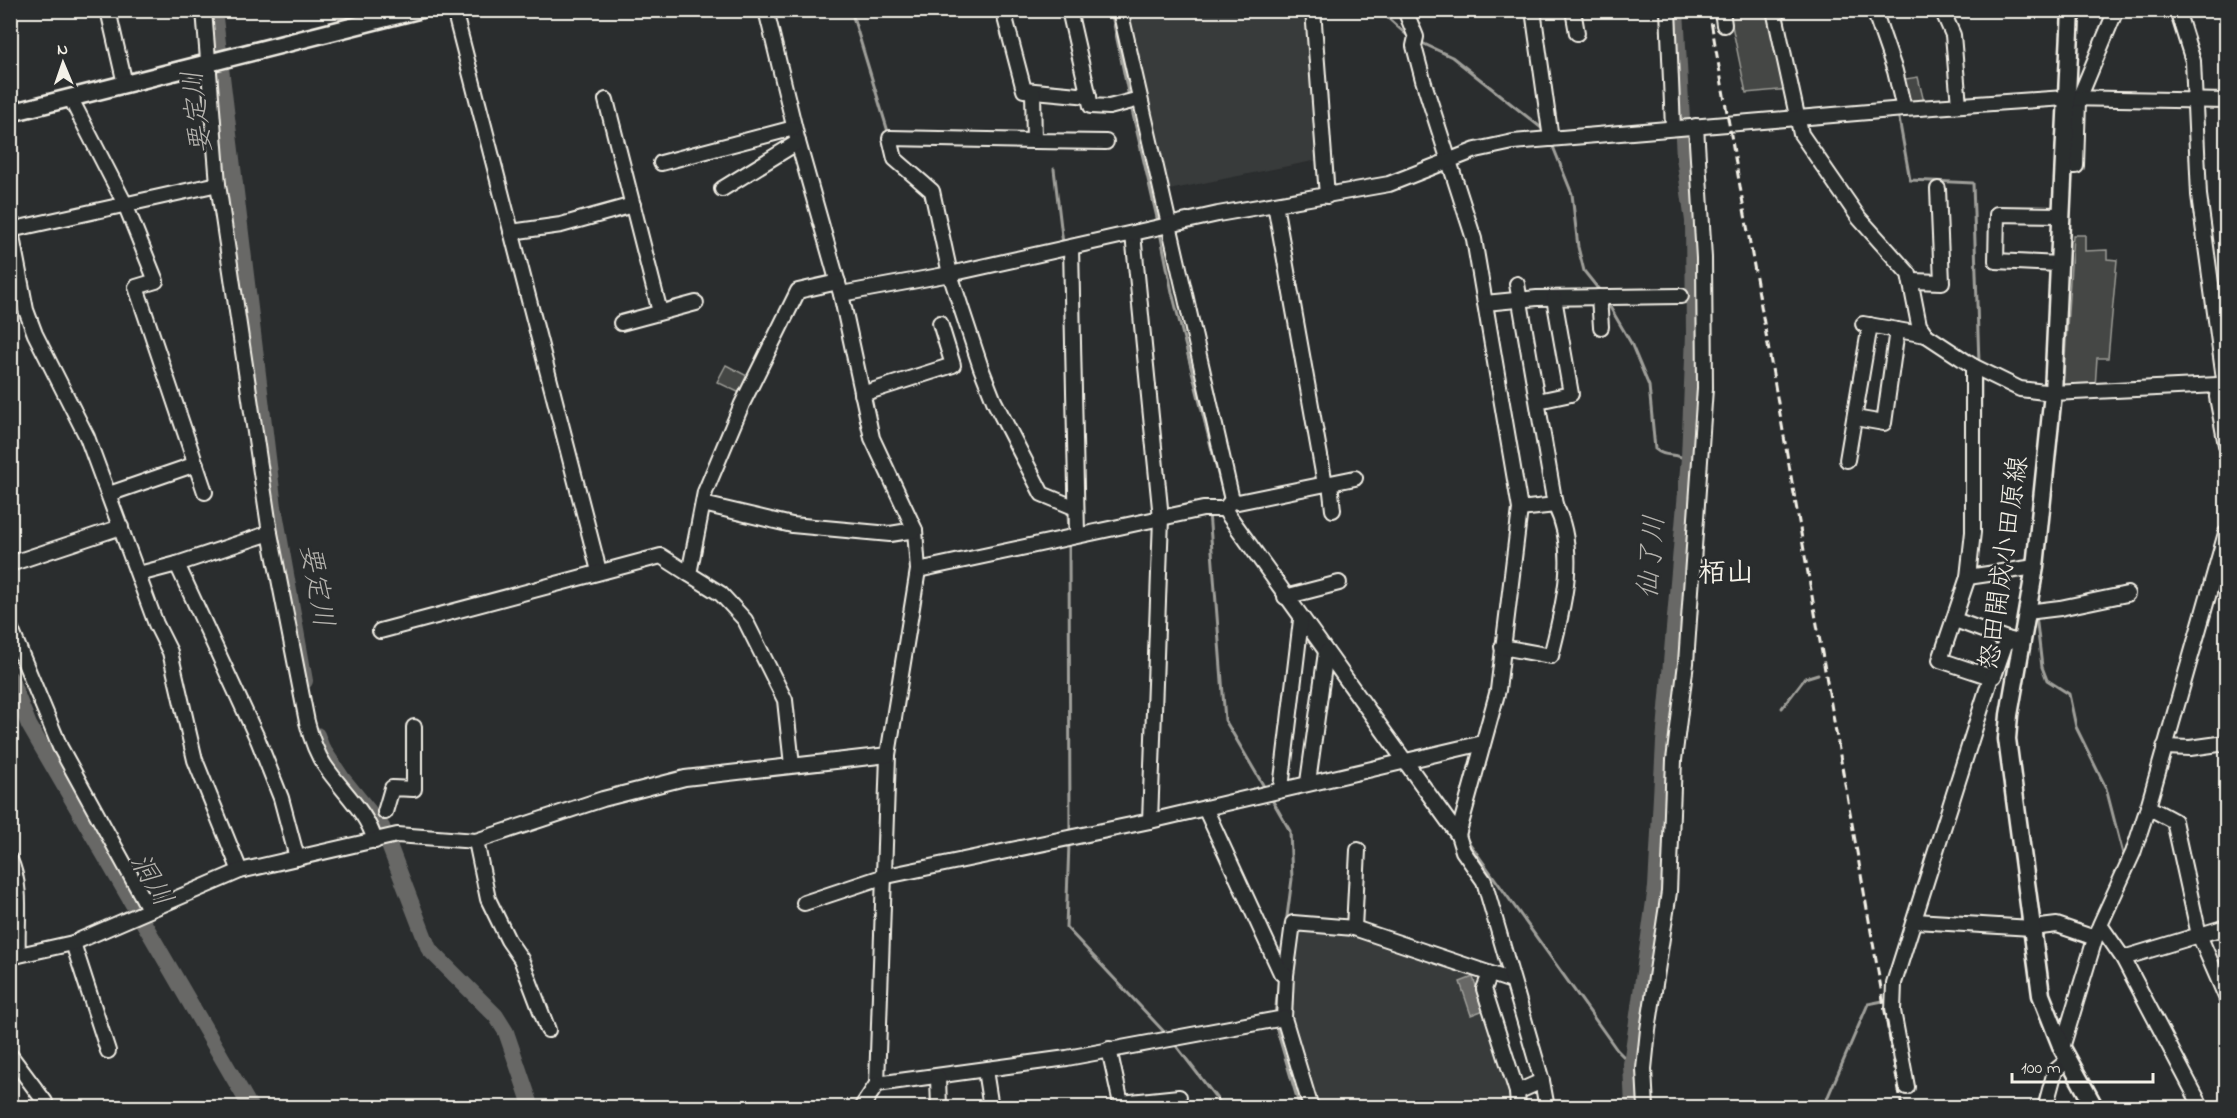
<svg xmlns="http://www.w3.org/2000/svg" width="2237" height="1118" font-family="'Indie Flower','Klee One',sans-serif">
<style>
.built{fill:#373a3a}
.green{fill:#444645;stroke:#9c9c96;stroke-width:1.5}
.water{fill:#676866;stroke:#9f9f9a;stroke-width:1.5}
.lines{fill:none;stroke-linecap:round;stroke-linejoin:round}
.stream{stroke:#9f9f9a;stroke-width:3}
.river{stroke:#676866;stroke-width:16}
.minor-casing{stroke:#f4f1e8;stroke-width:18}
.major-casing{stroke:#f4f1e8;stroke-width:21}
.minor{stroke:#2a2d2e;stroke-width:14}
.major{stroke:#2a2d2e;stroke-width:16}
.rail{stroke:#f4f1e8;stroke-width:3;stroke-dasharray:9 4.5;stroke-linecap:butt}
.labels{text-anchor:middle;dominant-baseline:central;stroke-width:5;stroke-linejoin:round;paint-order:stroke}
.street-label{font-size:27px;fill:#f4f1e8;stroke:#2a2d2e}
.water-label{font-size:28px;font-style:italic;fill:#b5b3ae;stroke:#2a2d2e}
.neighbourhood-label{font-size:28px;font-weight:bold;fill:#f4f1e8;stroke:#2a2d2e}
</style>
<rect width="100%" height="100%" fill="#2a2d2e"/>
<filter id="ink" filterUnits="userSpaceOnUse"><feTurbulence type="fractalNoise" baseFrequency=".0167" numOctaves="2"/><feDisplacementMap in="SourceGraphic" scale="12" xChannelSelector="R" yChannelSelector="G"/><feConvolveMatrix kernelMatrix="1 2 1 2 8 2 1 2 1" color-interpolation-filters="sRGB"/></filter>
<g filter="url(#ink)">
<g class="built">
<polygon points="1124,11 1310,11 1323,159 1164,191"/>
<polygon points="1293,930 1350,931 1470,969 1478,978 1515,1107 1314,1107 1286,1007"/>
</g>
<g class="green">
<polygon points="1729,11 1771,11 1789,89 1746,93"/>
<polygon points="1918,77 1925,106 1905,107 1899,80"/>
<polygon points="2073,235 2085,235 2085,251 2107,250 2107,259 2117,260 2108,358 2097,358 2095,387 2063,388"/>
<polygon points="726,365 749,377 740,393 717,382"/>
</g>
<polygon class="water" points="1473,977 1484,1010 1471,1015 1460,982"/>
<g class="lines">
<g class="stream">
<polyline points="851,10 889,135"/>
<polyline points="1111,10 1129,97"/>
<polyline points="1379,10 1409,37"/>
<polyline points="1420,42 1452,57 1544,130"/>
<polyline points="1131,106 1158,222"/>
<polyline points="1898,113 1910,180 1973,183 1979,363"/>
<polyline points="1552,144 1572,194 1578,247 1584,271 1600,291"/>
<polyline points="1054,169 1063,244"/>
<polyline points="1160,232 1172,292 1225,502"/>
<path d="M1607,302L1631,343L1649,386L1655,449C1666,459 1677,451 1689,462"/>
<polyline points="1980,495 1981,376"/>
<polyline points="1209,512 1225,720 1266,790"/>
<polyline points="1068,514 1069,534"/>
<polyline points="2046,540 2048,520"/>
<polyline points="1069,543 1070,834"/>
<polyline points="2036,615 2042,667 2047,680 2069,694 2076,727 2106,788 2124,858"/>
<polyline points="1782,708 1805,678 1818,674"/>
<polyline points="1271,798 1290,831 1292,879 1286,924"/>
<polyline points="1465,837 1617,1050 1631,1064"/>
<polyline points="1069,843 1066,927 1168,1036"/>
<polyline points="2095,920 2113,880"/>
<polyline points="1275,1016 1279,978"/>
<polyline points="1275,1023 1300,1108"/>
<polyline points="1174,1043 1224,1108"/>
<polyline points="1823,1108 1868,1004 1888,1000"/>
</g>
<g class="river">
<polyline points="214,10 274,507 305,681"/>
<polyline points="10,678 29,725 251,1108"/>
<polyline points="317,735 322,748 342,778 382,827 429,949 496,1016 506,1032 532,1108"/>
<polyline points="1633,1108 1631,1064 1656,887 1664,742 1689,458 1694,334 1693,221 1684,157 1676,10"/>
</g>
<defs>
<g id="minor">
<polyline points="108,10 125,84"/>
<polyline points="454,10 599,571"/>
<polyline points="766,10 798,142 841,294 872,438 915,530 918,570 888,755 877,1084 1067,1058 1284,1018 1286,975 1293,923 1354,928 1512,981"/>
<polyline points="1003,10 1024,90 1089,96"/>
<polyline points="1069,10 1091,106 1109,107 1140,99"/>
<polyline points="1120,10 1232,500"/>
<polyline points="1313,10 1327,196"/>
<polyline points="1405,10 1416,37 1414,46 1423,80 1474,239 1520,509 1498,690 1458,835"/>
<polyline points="1533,10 1551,139"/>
<polyline points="1573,10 1577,33"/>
<polyline points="1668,10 1673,128"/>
<polyline points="1722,10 1724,25"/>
<polyline points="1774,10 1801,134 1859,218 1909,274 1919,325 1926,335 1973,366 2020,389 2053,393 2218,385 2217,397 2226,445"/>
<polyline points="1874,10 1895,71 1904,109"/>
<polyline points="1942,10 1953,35 1959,105"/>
<polyline points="2177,10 2193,61 2199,195 2224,379"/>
<polyline points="1033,91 1034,141 1106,142"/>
<polyline points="71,99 125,204 156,281 136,287 205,492"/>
<polyline points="606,100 660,312"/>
<polyline points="1034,141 890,138 895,159 932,191 950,274 981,368 994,401 1042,494 1076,508"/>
<polyline points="661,163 794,128"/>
<polyline points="2063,166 2076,166 2078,101 2116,10"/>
<path d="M218,184L270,533L307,722C311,738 316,753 325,766C342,791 367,812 375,841"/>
<polyline points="722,189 798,142"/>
<polyline points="1275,204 1325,484"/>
<polyline points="10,226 26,310 35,334 87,437 156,624 170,652 195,760 240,871"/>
<polyline points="10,230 218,184 204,10"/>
<polyline points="511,232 561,225 633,205"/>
<polyline points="1133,234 1161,518 1150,821"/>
<polyline points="1071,247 1077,535"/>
<polyline points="2059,264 1996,261 1997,214 2061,215"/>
<polyline points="1912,281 1942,282 1938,189"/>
<polyline points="841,294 950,274 1218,214 1389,184 1476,150 1513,142 1904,109 2065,98 2226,101"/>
<polyline points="1599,297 1601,327"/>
<polyline points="1485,303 1537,298 1681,296"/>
<polyline points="621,323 696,303"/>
<polyline points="1863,324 1926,335"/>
<polyline points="1973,366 1973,532 1968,577 1940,660 1991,677"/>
<polyline points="862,394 953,365 940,323"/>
<polyline points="1538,401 1571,394 1554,298"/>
<polyline points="1855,418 1884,423 1897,330"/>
<polyline points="1847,460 1870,325"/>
<polyline points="1330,483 1333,510"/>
<polyline points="109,494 196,464"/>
<polyline points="703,504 792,525 890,534 915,530"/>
<polyline points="1227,506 1232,500 1238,502 1355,478"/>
<polyline points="1520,509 1555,505"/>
<polyline points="2226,533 2148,807 2174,821 2199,935 2226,997"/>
<polyline points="10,564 121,527"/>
<polyline points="177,564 270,533"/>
<polyline points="918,570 1203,509 1224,509 1458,835 1463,851 1484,881 1542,1081 1547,1108"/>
<polyline points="139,574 177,564 258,740 281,798 297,858"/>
<polyline points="1968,577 2035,567"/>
<polyline points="1285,597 1339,583"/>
<polyline points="2027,612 2060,608 2127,594"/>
<polyline points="1955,620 2007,639"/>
<polyline points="10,627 60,747 149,909"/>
<polyline points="380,631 661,556 689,574"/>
<path d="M1502,647L1551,656C1563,608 1579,551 1555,505L1517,284"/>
<polyline points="2164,747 2190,748 2226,743"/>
<polyline points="792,765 785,700 745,620 721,594 689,574 705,492 742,404 798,291 838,282"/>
<polyline points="1308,782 1326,652"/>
<polyline points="1281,788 1301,620"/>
<polyline points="2148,807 2133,853 2100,925 2123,958 2202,1108"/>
<polyline points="1205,808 1281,973 1286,975"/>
<polyline points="385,812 392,788 414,789 414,727"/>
<polyline points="476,841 488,899 508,940 521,959 548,1030"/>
<path d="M10,860C23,887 16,925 18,955"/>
<polyline points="804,903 882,877 1150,821 1483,743"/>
<polyline points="1915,921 2032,928 2057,925 2095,938"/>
<polyline points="1354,928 1358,850"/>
<polyline points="73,943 108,1051"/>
<polyline points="10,957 73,943 240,871 397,835 476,841 603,799 685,778 888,755"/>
<polyline points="2123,958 2226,927"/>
<polyline points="1490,974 1484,989 1517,1092 1518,1108"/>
<polyline points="1284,1018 1311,1108"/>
<polyline points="2062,1048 2098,929"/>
<polyline points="1109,1049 1122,1108"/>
<polyline points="10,1055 45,1102"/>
<polyline points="985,1070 991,1108"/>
<polyline points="938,1077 939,1108"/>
<polyline points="1907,1087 1893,1011 1894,983 1991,677 1994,676 2007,639 2022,643"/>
<polyline points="1517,1092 1542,1081"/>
<polyline points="1121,1103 1179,1097"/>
<polyline points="861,1108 877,1084"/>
<polyline points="1646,1108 1644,1069 1648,1030 1669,892 1674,760 1686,663 1705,388 1704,258 1696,126"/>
<polyline points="2045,1108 2055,1071 2068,1060"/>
</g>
<g id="major">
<polyline points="2071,10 2053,393 2035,567 2009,715 2007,739 2041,995 2062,1048 2095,1108"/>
<polyline points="10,113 418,10"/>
</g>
</defs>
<use href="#minor" class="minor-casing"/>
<use href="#major" class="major-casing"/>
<use href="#minor" class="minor"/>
<use href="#major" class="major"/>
<polyline class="rail" points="1709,10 1902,1108"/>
</g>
</g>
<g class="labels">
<g class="street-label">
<text transform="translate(2005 563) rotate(-82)">怒田開成小田原線</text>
</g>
<g class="water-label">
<text transform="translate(199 112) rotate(-97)">要定川</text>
<text transform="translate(1653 557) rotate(-85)">仙了川</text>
<text transform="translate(315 586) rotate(80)">要定川</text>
<text transform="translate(150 881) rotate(60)">洞川</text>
</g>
<g class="neighbourhood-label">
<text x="1726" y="574">栢山</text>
</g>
</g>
<rect width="2237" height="1118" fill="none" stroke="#2a2d2e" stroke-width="36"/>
<rect x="18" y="18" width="2201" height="1082" fill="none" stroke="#f4f1e8" stroke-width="2" filter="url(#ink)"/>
<g transform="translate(63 63) rotate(358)" stroke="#2a2d2e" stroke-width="4.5" paint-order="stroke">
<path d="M0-4.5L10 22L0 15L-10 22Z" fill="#f4f1e8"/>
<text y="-9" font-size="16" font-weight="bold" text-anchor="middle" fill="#f4f1e8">N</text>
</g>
<path d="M2012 1073v9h141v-9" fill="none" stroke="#f4f1e8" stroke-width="3"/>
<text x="2021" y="1073" font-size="18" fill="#f4f1e8" stroke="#2a2d2e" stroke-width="4.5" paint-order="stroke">100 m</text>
</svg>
